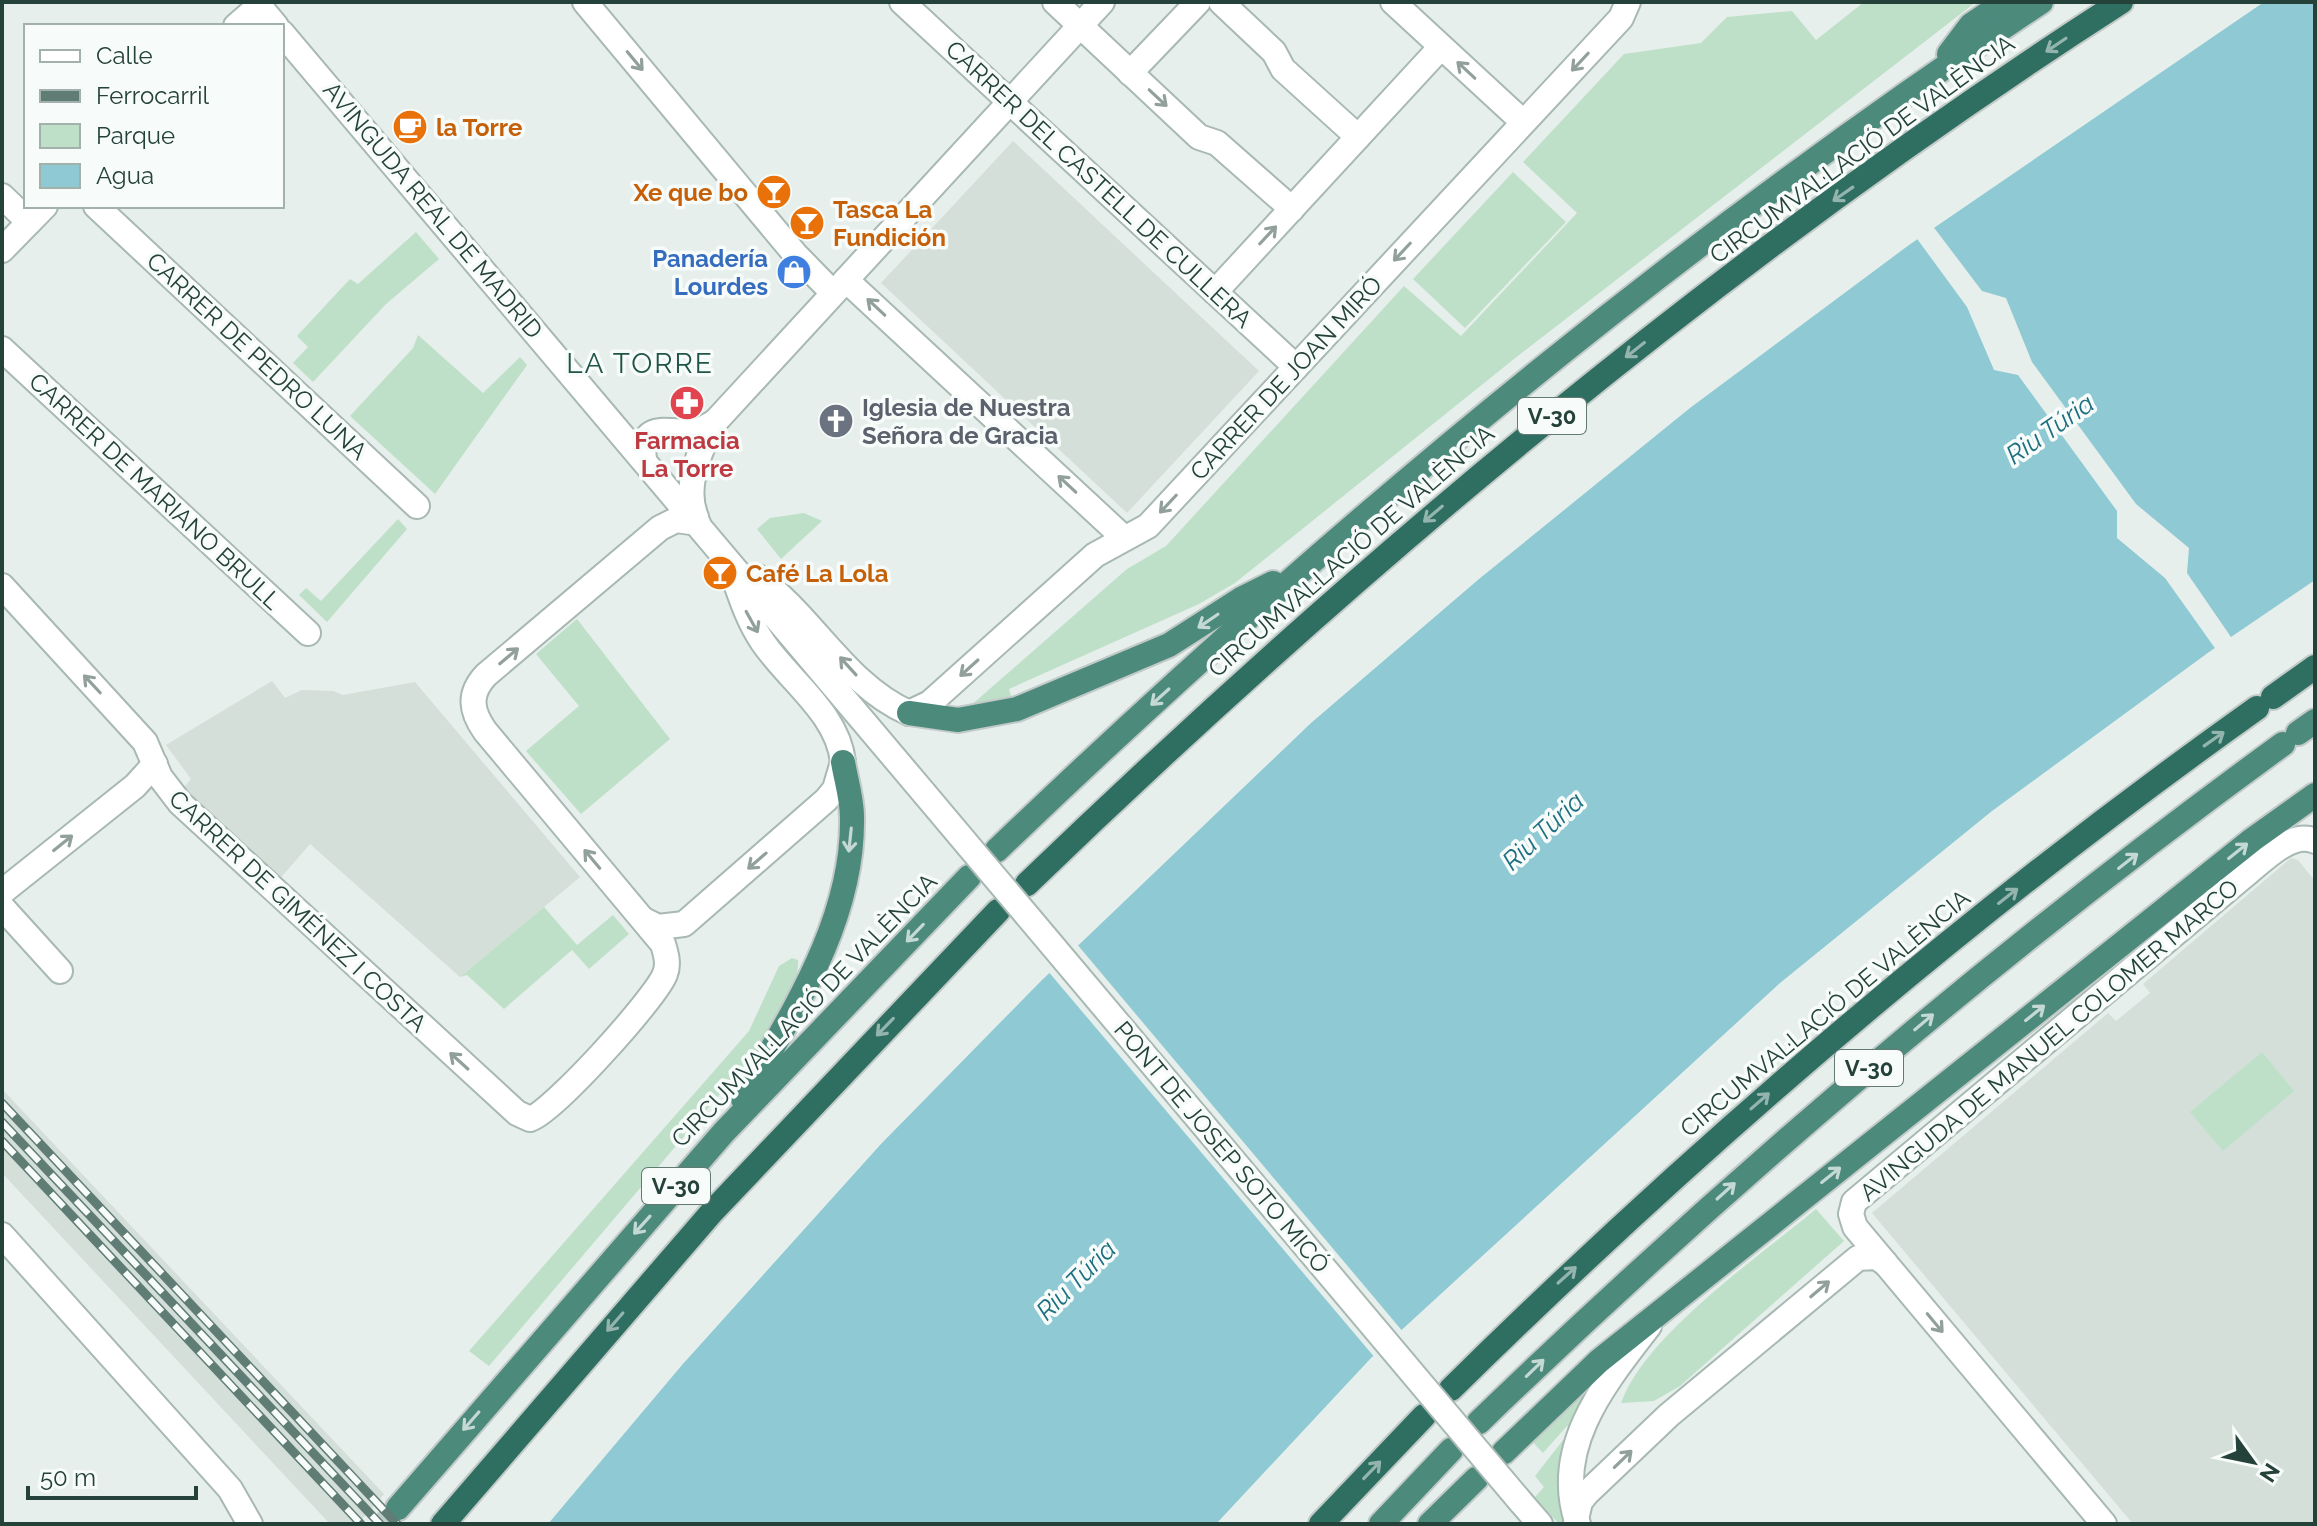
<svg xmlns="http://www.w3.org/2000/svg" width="2317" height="1526" font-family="Raleway,sans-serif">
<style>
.built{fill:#d4dfda}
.green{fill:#bfe0c8}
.water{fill:#8ec9d4}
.pier{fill:#e6efeb}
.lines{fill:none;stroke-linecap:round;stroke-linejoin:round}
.trunk-tunnel{stroke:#bfccc8;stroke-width:24;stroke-dasharray:24 12;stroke-linecap:butt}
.minor-casing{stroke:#a8b8b2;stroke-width:28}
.tertiary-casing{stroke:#a8b8b2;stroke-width:28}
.trunk-casing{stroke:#c2cac8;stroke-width:28}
.motorway-casing{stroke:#c2cac8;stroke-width:28}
.minor{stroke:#fff;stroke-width:24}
.tertiary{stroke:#fff;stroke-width:24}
.trunk{stroke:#4c8a7c;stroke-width:24}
.motorway{stroke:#2f6f62;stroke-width:24}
.rail-casing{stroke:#5f7d75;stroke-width:9}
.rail{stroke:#f7fbf9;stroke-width:6;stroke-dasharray:18;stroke-linecap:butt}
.tertiary-bridge-casing{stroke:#a8b8b2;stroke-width:28;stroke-linecap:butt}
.tertiary-bridge{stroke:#fff;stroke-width:24}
.oneway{stroke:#93b5ae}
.oneway2{stroke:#92a09c}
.oneway3{stroke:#c4d9d4}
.labels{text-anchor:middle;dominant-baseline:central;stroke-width:7;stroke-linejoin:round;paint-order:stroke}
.shield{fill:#f7fbf9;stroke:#637a73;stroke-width:2}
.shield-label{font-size:22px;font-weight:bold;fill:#24423a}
.food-label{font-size:24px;font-weight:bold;fill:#c56008;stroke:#f7fbf9;text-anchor:start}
.street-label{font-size:24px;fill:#24423a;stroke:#f7fbf9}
.shop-label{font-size:24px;font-weight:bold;fill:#366cbe;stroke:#f7fbf9;text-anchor:end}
.worship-label{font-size:24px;font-weight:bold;fill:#5b616d;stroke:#f7fbf9;text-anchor:start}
.health-label{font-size:24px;font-weight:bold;fill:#be3a42;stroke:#f7fbf9}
.water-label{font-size:26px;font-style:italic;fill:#1c6f80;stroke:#f7fbf9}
.quarter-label{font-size:28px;letter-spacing:2px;fill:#1f5548;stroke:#f7fbf9}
</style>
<rect width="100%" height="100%" fill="#e6efeb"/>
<g class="built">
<polygon points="1013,141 1259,371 1127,513 881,283"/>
<polygon points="272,681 285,698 302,690 333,691 343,695 415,682 580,877 460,977 310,844 277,882 181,791 191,779 166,745"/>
<polygon points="2291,858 2298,860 2315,881 2315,1524 2133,1524 1872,1213 2108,1013 2116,1021 2150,993 2143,984"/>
<polygon points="2,1089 384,1494 358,1524 330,1524 2,1173"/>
</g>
<g class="green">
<polygon points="1864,2 1976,2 1519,355 1235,583 1199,604 1009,689 1011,696 969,707 1127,569 1166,546 1404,286 1461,336 1577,213 1523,162 1624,54 1701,43 1727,17 1792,11 1816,40"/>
<polygon points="1513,172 1566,222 1465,328 1413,279"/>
<polygon points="416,232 439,259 386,304 313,382 293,363 308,347 297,336 350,279 358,284"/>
<polygon points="418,335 483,393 520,357 527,365 435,494 350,416 413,348"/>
<polygon points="804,513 822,521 781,559 757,529 770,518"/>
<polygon points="398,519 407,529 327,622 299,595 306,588 321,601"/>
<polygon points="577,619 670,739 581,814 526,751 579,706 536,654"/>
<polygon points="544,907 577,945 613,915 629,934 589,969 572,950 504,1009 467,975 460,977"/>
<path d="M792,958L798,960C801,992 762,1042 743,1067L489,1366L469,1351L749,1031L779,966Z"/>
<polygon points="2262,1052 2294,1091 2223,1151 2190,1112"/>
<path d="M1816,1209L1844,1241L1680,1386L1654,1401L1621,1403C1646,1334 1760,1256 1816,1209Z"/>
<polygon points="1599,1374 1572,1429 1567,1426 1543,1453 1530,1439"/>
<polygon points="1567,1435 1570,1524 1559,1524 1535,1497 1544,1487 1535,1476"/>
</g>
<polygon class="water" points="2264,2 2315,2 2315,580 2209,652 1992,811 1780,983 1371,1358 1216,1524 548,1524 682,1365 881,1144 1041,981 1311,723 1479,579 1690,408 1909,245"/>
<g class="pier">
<polygon points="1932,225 1982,291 2006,298 2032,362 2136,504 2189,548 2187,573 2233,640 2217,651 2165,578 2117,538 2117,511 2018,375 1994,370 1967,307 1915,236"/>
<polygon points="1076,943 1404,1333 1376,1359 1047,970"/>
</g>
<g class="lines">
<polyline class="trunk-tunnel" points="384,1524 398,1508"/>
<defs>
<g id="minor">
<polyline points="585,2 795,254 833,293"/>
<polyline points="902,2 1296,367"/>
<polyline points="1055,2 1199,137 1217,143 1292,209"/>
<polyline points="1221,2 1274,52 1283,69 1358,137"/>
<polyline points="1393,2 1523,122"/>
<polyline points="236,26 259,6"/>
<polyline points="1130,73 1198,2"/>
<polyline points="2,196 29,222"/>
<polyline points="96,206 417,506"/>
<polyline points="2,250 45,206"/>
<polyline points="846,280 1124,538"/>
<polyline points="1215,292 1441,47"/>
<polyline points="2,349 308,633"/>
<path d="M2,586L145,742L160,777L180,803L517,1113L530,1119C553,1112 656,998 665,974C669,964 666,954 663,944L485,731C471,711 468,694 486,675L660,528L676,520L698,523"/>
<polyline points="909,713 930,703 1095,555 1148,526 1621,18 1628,2"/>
<polyline points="2,892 135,786 155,764"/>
<polyline points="2,907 60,971"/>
<polyline points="644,920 658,927 684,924 826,800 835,789 843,762"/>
<polyline points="2,1235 230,1489 250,1524"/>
<polyline points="1576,1519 1580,1502 1587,1493 1669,1415 1858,1258 1876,1257 1885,1263"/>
<path d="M2104,1524L1855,1227L1851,1214L1854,1202L2239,880C2258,866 2290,829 2315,841"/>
</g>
<g id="tertiary">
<polyline points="256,2 276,26"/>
<polyline points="282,33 924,793"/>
<path d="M644,460C639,416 675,436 697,431C703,429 709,425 715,422"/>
<path d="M696,517C683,487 700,449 715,422L1102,2"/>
<path d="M730,567C740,593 746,617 762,641C788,680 838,713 843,762"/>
<path d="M756,576C812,615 845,685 909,713"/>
<polyline points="1520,1501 1540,1524"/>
<path d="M1578,1524C1551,1448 1605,1383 1649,1326"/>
</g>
<g id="trunk">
<polyline points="1949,54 1971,25 2005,2"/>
<polyline points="909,713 958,720 1017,709 1169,645 1241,599 1273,583"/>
<polyline points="2298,733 2315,721"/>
<path d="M997,850C1321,539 1667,250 2041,2"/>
<path d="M743,1099C792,1013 854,920 852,817C852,799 846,780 843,762"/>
<path d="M1479,1422C1732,1178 1998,951 2283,744"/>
<polyline points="1504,1452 1599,1361 2252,840 2315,795"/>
<polyline points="398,1508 724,1132 969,877"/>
<polyline points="1381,1524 1451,1450"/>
<polyline points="1430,1524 1476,1479"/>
</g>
<g id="motorway">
<polyline points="2273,697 2315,667"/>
<path d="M1027,884C1364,559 1726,256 2121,2"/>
<path d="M1451,1389C1702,1142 1970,912 2257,708"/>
<polyline points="443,1524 712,1212 998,911"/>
<polyline points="1321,1524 1424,1416"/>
</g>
</defs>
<use href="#minor" class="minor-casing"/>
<use href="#tertiary" class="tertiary-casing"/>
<use href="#trunk" class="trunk-casing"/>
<use href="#motorway" class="motorway-casing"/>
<use href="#minor" class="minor"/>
<use href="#tertiary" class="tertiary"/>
<use href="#trunk" class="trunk"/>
<use href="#motorway" class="motorway"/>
<defs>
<g id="rail">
<polyline points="2,1103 397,1524"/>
<polyline points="2,1122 380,1524"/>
<polyline points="2,1141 361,1524"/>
</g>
</defs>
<use href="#rail" class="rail-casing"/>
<use href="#rail" class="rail"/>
<defs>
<polyline id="tertiary-bridge" points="924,793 1520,1501"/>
</defs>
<use href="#tertiary-bridge" class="tertiary-bridge-casing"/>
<use href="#tertiary-bridge" class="tertiary-bridge"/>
</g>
<defs><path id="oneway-shaft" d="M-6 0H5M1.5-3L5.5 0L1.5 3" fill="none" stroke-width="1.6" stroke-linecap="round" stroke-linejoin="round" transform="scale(2)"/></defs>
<g class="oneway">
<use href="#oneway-shaft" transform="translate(2056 45) rotate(146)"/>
<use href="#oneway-shaft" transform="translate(1843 194) rotate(145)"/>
<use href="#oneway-shaft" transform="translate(1635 350) rotate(142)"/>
<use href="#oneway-shaft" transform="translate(1433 514) rotate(140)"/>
<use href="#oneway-shaft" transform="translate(2214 739) rotate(-35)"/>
<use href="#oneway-shaft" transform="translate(2008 896) rotate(-38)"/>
<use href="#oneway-shaft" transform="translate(885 1027) rotate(134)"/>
<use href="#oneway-shaft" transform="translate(1760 1101) rotate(-41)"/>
<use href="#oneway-shaft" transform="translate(1567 1275) rotate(-42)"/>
<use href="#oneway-shaft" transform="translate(615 1322) rotate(131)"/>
<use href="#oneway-shaft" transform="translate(1372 1470) rotate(-46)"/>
</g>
<g class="oneway2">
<use href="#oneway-shaft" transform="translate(635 61) rotate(50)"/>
<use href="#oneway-shaft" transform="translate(1580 62) rotate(133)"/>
<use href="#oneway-shaft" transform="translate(1466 70) rotate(-137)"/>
<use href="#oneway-shaft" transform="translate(1158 98) rotate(43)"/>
<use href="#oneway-shaft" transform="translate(1268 235) rotate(-47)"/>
<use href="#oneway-shaft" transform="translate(1402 252) rotate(133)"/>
<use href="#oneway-shaft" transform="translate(876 307) rotate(-137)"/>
<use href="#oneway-shaft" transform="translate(1067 484) rotate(-137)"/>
<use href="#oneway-shaft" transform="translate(1168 504) rotate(133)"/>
<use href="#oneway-shaft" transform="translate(752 622) rotate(61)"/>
<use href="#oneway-shaft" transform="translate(509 656) rotate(-40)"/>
<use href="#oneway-shaft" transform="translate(848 666) rotate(-132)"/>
<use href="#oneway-shaft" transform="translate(969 668) rotate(138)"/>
<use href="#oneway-shaft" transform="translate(92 684) rotate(-133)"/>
<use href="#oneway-shaft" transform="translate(63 843) rotate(-39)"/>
<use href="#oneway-shaft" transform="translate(592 859) rotate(-130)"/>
<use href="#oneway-shaft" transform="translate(757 861) rotate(139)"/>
<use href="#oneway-shaft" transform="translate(459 1061) rotate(-138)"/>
<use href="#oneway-shaft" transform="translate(1820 1289) rotate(-40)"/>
<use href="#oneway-shaft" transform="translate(1935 1323) rotate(50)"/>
<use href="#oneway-shaft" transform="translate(1623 1459) rotate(-44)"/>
</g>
<g class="oneway3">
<use href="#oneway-shaft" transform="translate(1208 621) rotate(146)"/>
<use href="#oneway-shaft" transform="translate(1160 697) rotate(138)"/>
<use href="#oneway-shaft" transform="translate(850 840) rotate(96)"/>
<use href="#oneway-shaft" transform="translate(2238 851) rotate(-39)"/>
<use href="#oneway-shaft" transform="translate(2128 861) rotate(-38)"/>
<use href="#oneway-shaft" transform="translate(915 933) rotate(134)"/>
<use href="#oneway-shaft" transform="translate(2035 1013) rotate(-39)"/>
<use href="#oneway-shaft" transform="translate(1924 1022) rotate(-40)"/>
<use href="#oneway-shaft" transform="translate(1831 1175) rotate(-39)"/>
<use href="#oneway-shaft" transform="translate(1726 1191) rotate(-42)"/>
<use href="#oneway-shaft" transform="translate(642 1225) rotate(132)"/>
<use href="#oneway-shaft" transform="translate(1535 1368) rotate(-44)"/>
<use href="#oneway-shaft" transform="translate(471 1421) rotate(131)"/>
</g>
<defs>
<symbol id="cafe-disc" viewBox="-11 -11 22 22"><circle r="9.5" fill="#e8710a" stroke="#f7fbf9"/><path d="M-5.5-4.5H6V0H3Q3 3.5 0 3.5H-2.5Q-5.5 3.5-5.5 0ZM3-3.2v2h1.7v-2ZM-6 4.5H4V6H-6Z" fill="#fff"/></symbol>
<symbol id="bar-disc" viewBox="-11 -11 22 22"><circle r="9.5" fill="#e8710a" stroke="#f7fbf9"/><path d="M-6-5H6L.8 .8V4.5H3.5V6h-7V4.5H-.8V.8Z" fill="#fff"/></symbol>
<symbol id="shop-disc" viewBox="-11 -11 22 22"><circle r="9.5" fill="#3f7fe0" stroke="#f7fbf9"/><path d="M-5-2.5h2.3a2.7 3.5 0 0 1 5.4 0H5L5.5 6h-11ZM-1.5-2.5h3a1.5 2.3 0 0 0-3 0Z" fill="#fff"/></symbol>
<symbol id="pharmacy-disc" viewBox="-11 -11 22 22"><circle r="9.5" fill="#e0444e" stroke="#f7fbf9"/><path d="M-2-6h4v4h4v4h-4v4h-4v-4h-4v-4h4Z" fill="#fff"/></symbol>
<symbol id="church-disc" viewBox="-11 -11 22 22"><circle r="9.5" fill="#6b7280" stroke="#f7fbf9"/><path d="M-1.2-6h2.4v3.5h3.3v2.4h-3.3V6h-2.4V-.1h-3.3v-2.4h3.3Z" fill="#fff"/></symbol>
</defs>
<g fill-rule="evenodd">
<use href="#cafe-disc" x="390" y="107" width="40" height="40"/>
<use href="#bar-disc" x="754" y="172" width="40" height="40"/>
<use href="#bar-disc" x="787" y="203" width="40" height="40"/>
<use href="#shop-disc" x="774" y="252" width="40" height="40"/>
<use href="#pharmacy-disc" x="667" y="383" width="40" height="40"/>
<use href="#church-disc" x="816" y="401" width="40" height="40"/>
<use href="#bar-disc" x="700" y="553" width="40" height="40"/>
</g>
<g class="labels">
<g class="shield">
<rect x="1518" y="398" width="68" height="36" rx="6"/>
<rect x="1835" y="1050" width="68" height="36" rx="6"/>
<rect x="642" y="1168" width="68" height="36" rx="6"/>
</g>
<g class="shield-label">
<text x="1552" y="416">V-30</text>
<text x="1869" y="1068">V-30</text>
<text x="676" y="1186">V-30</text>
</g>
<g class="food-label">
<text x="436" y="127">la Torre</text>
<text x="748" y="192" text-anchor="end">Xe que bo</text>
<text x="833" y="209">Tasca La<tspan x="833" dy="28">Fundición</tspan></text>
<text x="746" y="573">Café La Lola</text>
</g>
<g class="street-label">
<text transform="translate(1862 149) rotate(-36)">CIRCUMVAL·LACIÓ DE VALÈNCIA</text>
<text transform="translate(1099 184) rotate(43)">CARRER DEL CASTELL DE CULLERA</text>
<text transform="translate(433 210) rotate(50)">AVINGUDA REAL DE MADRID</text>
<text transform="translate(257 356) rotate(43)">CARRER DE PEDRO LUNA</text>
<text transform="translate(1286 378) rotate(-47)">CARRER DE JOAN MIRÓ</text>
<text transform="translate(155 491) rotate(43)">CARRER DE MARIANO BRULL</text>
<text transform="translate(1351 551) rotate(-41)">CIRCUMVAL·LACIÓ DE VALÈNCIA</text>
<text transform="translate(298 911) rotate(43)">CARRER DE GIMÉNEZ I COSTA</text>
<text transform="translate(804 1010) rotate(-46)">CIRCUMVAL·LACIÓ DE VALÈNCIA</text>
<text transform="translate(1825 1013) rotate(-40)">CIRCUMVAL·LACIÓ DE VALÈNCIA</text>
<text transform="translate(2049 1040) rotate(-40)">AVINGUDA DE MANUEL COLOMER MARCO</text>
<text transform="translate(1222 1147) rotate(50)">PONT DE JOSEP SOTO MICÓ</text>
</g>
<g class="shop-label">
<text x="768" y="258">Panadería<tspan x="768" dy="28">Lourdes</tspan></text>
</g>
<g class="worship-label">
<text x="862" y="407">Iglesia de Nuestra<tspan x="862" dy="28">Señora de Gracia</tspan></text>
</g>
<g class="health-label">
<text x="687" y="440">Farmacia<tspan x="687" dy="28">La Torre</tspan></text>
</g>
<g class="water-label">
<text transform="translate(2050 429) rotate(-35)">Riu Túria</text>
<text transform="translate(1543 831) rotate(-43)">Riu Túria</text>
<text transform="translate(1076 1280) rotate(-45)">Riu Túria</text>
</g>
<g class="quarter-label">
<text x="640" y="363">LA TORRE</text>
</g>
</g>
<rect width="2317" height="1526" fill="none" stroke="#24423a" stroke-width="8"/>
<rect x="24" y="24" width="260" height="184" fill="#f7fbf9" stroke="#a3b1ad" stroke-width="2"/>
<rect x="40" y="50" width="40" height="12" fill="#ffffff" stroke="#a3b1ad" stroke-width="2"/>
<text x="96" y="64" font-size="24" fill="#24423a">Calle</text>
<rect x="40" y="90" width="40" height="12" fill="#5f7d75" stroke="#a3b1ad" stroke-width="2"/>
<text x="96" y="104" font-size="24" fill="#24423a">Ferrocarril</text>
<rect x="40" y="124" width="40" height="24" fill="#bfe0c8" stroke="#a3b1ad" stroke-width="2"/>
<text x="96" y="144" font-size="24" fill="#24423a">Parque</text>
<rect x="40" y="164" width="40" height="24" fill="#8ec9d4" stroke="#a3b1ad" stroke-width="2"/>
<text x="96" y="184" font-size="24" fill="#24423a">Agua</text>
<g transform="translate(2253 1462) rotate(123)" stroke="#f7fbf9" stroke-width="6" paint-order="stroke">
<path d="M0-6L14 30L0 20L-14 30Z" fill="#24423a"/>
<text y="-12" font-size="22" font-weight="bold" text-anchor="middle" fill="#24423a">N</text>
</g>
<path d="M28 1486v12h168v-12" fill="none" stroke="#24423a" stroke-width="4"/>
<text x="40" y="1486" font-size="24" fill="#24423a" stroke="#f7fbf9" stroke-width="6" paint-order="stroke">50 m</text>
</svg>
